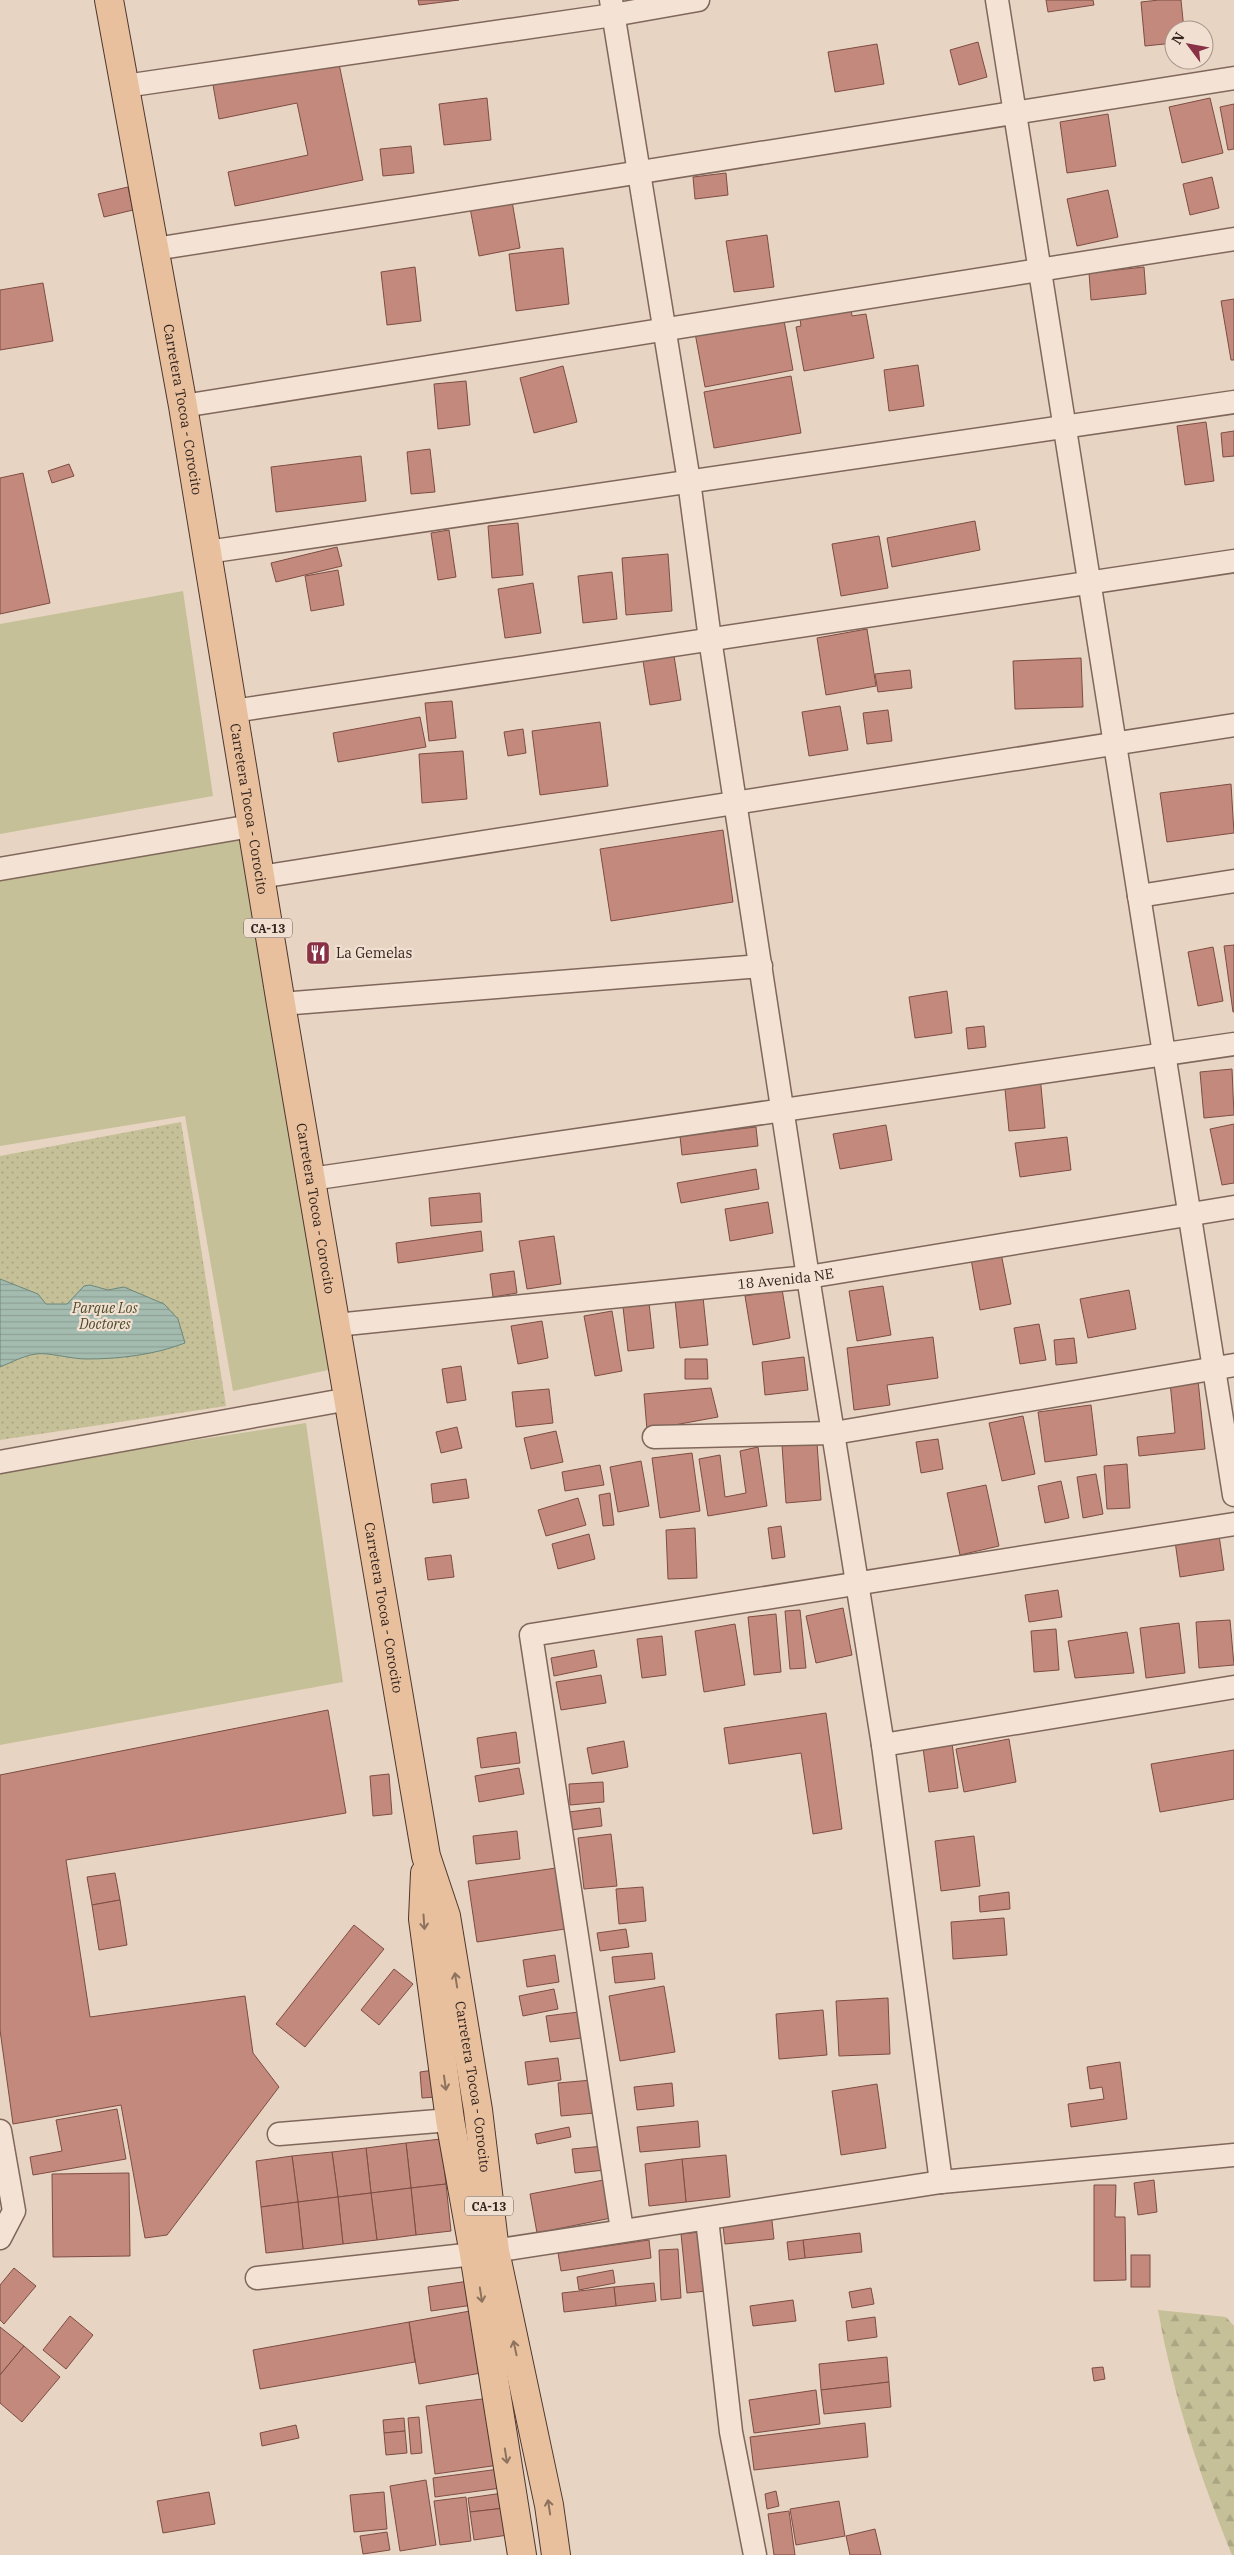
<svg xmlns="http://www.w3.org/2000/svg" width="1234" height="2555" font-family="'IBM Plex Serif',serif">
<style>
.grass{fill:#c5c097}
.forest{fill:url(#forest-firs)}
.park{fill:url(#park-dots)}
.water{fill:url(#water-rules);stroke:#6c887b}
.building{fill:#c3897c;stroke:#7d4d44}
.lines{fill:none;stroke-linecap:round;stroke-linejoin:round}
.minor-casing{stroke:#80675b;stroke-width:25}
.major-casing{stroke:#4e372f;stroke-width:30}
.minor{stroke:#f4e3d4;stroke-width:22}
.major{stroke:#e8c09d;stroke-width:28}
.oneway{stroke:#8d725e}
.labels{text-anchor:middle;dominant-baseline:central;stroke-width:4.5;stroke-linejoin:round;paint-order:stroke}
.shield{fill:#f1e0d1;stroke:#6b5c54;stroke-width:1}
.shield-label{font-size:12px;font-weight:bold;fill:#32231e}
.street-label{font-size:14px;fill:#32231e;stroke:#f1e0d1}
.poi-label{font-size:14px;fill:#32231e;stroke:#f1e0d1;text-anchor:start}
.park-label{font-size:14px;font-style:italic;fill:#4b4c27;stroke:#f1e0d1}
</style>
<defs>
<pattern id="forest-firs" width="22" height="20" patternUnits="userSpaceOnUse" patternTransform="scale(1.25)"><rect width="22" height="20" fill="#c5c097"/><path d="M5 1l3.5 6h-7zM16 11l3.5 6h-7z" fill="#aaa582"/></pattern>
<pattern id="park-dots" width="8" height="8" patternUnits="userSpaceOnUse" patternTransform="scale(1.25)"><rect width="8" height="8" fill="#c5c097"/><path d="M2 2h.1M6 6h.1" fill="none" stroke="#aaa582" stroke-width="1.8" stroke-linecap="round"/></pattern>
<pattern id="water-rules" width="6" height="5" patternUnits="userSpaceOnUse" patternTransform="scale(1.25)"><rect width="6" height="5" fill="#a4bcaf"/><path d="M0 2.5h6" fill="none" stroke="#8ea196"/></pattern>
</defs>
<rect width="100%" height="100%" fill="#e8d4c2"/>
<g class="grass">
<polygon points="183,591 213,796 0,834 0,624"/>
<polygon points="261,833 351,1365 233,1391 185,1116 0,1146 0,880"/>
<polygon points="306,1423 343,1682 0,1745 0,1470"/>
</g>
<path class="forest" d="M1158,2310L1226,2317L1234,2326V2555H1232C1199,2475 1173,2395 1158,2310Z"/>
<polygon class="park" points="181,1122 226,1406 0,1440 0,1156"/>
<path class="water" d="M0,1279L38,1294L46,1304H67L84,1286L90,1285L108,1290L124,1287L164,1304L178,1319L185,1343C154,1355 119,1359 86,1359C72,1359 47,1352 36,1354C22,1356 13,1362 0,1367Z"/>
<g class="building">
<polygon points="418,0 459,0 419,5"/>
<polygon points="1046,0 1093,0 1094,5 1048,12"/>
<polygon points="1159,0 1181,0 1184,30 1174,30 1174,43 1145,46 1141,2"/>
<polygon points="978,42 987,77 959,85 950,50"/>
<polygon points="877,44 884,84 835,92 828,52"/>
<polygon points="338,59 363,180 235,206 228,172 308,155 297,103 219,119 213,85"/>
<polygon points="487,98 491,140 444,145 439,104"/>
<polygon points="1210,98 1223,153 1182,163 1169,107"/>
<polygon points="1234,104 1234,149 1228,150 1220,107"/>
<polygon points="1108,114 1116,166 1067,173 1060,122"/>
<polygon points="411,146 414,173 383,176 380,149"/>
<polygon points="726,173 728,195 695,199 693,177"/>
<polygon points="1212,177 1219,208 1190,215 1183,184"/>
<polygon points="128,187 133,210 104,217 98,194"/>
<polygon points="1108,190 1118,237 1077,246 1067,199"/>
<polygon points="512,201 520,248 479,256 470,208"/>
<polygon points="767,235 774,287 734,292 726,241"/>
<polygon points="563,248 569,304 516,311 509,254"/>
<polygon points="415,267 421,321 387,325 381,272"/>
<polygon points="1144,267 1146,294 1091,300 1089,273"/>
<polygon points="43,283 53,341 0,350 0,290"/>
<polygon points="1234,299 1234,360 1231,360 1221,301"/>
<polygon points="850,302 852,316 866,314 874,358 804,371 796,327 801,326 799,312"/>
<polygon points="783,315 793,370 705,387 695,333"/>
<polygon points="918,365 924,406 889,411 884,370"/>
<polygon points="563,366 577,422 534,433 520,378"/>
<polygon points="791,376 801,433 714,448 704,392"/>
<polygon points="466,381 470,425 438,429 434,384"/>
<polygon points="1206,422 1214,481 1185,485 1177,426"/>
<polygon points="1234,431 1234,456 1223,457 1221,433"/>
<polygon points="430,449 435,492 411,494 407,452"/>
<polygon points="361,456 366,501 276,512 271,467"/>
<polygon points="69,464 74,476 52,483 48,471"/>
<polygon points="23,473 50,603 0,614 0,478"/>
<polygon points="975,521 980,550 892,567 887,538"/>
<polygon points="518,523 523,575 492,578 488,526"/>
<polygon points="449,530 456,577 438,580 431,533"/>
<polygon points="879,536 888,588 841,596 832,544"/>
<polygon points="337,547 342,566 276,582 271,563"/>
<polygon points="668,554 672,611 626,615 622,558"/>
<polygon points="338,570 344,605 311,611 305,576"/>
<polygon points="612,572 617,619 583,623 578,576"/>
<polygon points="533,583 541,633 505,638 498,589"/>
<polygon points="867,629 876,686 826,695 817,638"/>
<polygon points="674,656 681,700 650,705 643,661"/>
<polygon points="1081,658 1083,707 1015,709 1013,661"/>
<polygon points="910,670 912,688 878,692 875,674"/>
<polygon points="452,701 456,738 429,741 425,703"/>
<polygon points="840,706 848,750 809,756 802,712"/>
<polygon points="888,710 892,741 867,744 863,713"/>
<polygon points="420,717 426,747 338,762 333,733"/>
<polygon points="600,722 608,786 540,795 532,731"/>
<polygon points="523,729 526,753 508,756 504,732"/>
<polygon points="463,751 467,799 422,803 419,754"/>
<polygon points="1231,784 1234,833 1167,842 1160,793"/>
<polygon points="723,830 733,902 611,921 600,849"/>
<polygon points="1234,945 1234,1012 1233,1012 1224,946"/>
<polygon points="1213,947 1223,1001 1198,1006 1188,952"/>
<polygon points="947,991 952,1033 915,1038 909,997"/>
<polygon points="984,1026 986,1047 968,1049 966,1028"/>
<polygon points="1232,1069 1234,1115 1204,1118 1200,1072"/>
<polygon points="1040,1076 1045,1128 1009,1131 1004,1079"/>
<polygon points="1234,1124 1234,1183 1222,1185 1210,1129"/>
<polygon points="886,1125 892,1160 840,1169 833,1134"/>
<polygon points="756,1127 758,1146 682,1155 680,1136"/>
<polygon points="1067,1137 1071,1170 1020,1177 1015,1143"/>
<polygon points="756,1169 759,1189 681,1203 677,1183"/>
<polygon points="480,1193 482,1222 431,1226 429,1198"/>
<polygon points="768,1202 773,1233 730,1241 725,1209"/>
<polygon points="481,1231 483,1251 398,1263 396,1243"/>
<polygon points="554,1236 561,1284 527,1289 519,1241"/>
<polygon points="1001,1253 1011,1304 980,1310 971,1259"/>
<polygon points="514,1271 517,1293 493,1297 490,1274"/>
<polygon points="883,1286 891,1335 857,1341 849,1291"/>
<polygon points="782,1289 790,1338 753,1345 745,1296"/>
<polygon points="1129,1290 1136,1329 1088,1338 1080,1299"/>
<polygon points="703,1297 708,1345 680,1348 675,1300"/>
<polygon points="649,1303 654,1348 628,1351 623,1307"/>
<polygon points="612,1311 622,1371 595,1376 584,1316"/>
<polygon points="542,1321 548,1358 518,1364 511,1326"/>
<polygon points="1039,1324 1046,1360 1020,1364 1014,1328"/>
<polygon points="933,1337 938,1378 887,1385 890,1405 854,1410 847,1348"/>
<polygon points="1074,1338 1077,1363 1056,1365 1054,1340"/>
<polygon points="804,1357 808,1390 765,1395 762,1362"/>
<polygon points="685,1359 707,1359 708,1379 685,1379"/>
<polygon points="461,1366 466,1400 447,1403 442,1369"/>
<polygon points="1198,1380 1205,1449 1139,1456 1137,1437 1175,1433 1170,1382"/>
<polygon points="711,1388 718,1417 647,1430 644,1394"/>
<polygon points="549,1389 553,1423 516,1427 512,1392"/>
<polygon points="1091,1405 1097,1455 1045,1462 1038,1412"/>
<polygon points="1023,1416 1035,1474 1002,1481 989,1423"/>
<polygon points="457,1427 462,1448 441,1453 436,1432"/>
<polygon points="556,1431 563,1462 531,1469 524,1438"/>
<polygon points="938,1439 943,1469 921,1473 916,1442"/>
<polygon points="817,1443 821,1500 786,1503 782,1445"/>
<polygon points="758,1447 767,1506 708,1516 699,1459 720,1455 725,1497 746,1493 740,1451"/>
<polygon points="692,1453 700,1511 660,1518 652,1458"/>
<polygon points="641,1461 649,1506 618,1512 610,1467"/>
<polygon points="1127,1464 1130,1508 1107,1509 1104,1466"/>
<polygon points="600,1465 604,1485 565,1491 562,1472"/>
<polygon points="1096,1474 1103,1514 1083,1518 1077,1477"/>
<polygon points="466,1479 469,1498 433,1503 431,1484"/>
<polygon points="1061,1481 1069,1518 1045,1523 1038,1486"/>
<polygon points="986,1485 999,1546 960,1555 947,1493"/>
<polygon points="610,1493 614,1525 603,1526 599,1495"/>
<polygon points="578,1498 586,1525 546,1536 538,1510"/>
<polygon points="781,1526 785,1557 772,1559 768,1528"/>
<polygon points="695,1528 697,1578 668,1579 666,1530"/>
<polygon points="589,1534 595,1559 558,1569 552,1544"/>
<polygon points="1219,1535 1224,1570 1180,1577 1175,1541"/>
<polygon points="451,1555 454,1577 428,1580 425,1558"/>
<polygon points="1058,1590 1062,1617 1029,1622 1025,1595"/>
<polygon points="843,1608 852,1655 816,1663 806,1616"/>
<polygon points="800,1610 806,1668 790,1669 785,1611"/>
<polygon points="776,1614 781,1672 754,1675 748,1617"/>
<polygon points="1230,1620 1234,1665 1199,1668 1196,1622"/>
<polygon points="1179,1623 1185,1673 1146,1678 1140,1628"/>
<polygon points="735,1624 745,1685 704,1692 695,1631"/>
<polygon points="1056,1629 1059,1670 1034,1672 1031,1631"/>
<polygon points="1127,1632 1134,1673 1075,1678 1068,1641"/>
<polygon points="662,1636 666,1675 642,1678 637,1639"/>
<polygon points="594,1650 597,1667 554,1676 551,1658"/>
<polygon points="601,1675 606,1703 561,1710 556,1682"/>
<polygon points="328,1710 346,1813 66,1860 90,2017 245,1996 253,2053 279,2087 167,2235 145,2238 121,2105 13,2124 0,2030 0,1775"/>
<polygon points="826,1713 842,1829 813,1834 801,1753 729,1764 724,1728"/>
<polygon points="516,1732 520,1763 481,1768 477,1738"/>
<polygon points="1009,1739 1016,1782 964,1792 956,1749"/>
<polygon points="624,1741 628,1767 592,1774 587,1748"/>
<polygon points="952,1743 958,1788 929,1792 923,1748"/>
<polygon points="1234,1750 1234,1799 1160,1812 1151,1764"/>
<polygon points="519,1768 524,1794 479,1802 475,1776"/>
<polygon points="389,1774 392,1814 373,1816 370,1776"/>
<polygon points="603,1782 604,1802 570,1805 569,1784"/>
<polygon points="600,1808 602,1826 571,1830 569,1812"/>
<polygon points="517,1831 520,1859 476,1864 473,1836"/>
<polygon points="611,1834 617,1886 584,1889 578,1838"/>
<polygon points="974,1836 980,1886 941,1891 935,1841"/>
<polygon points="556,1868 565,1929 477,1942 468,1881"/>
<polygon points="115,1873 120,1900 92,1905 87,1877"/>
<polygon points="643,1887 646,1921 619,1924 616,1889"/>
<polygon points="1009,1892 1010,1909 980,1912 979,1896"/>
<polygon points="120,1900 127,1945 99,1950 92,1905"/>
<polygon points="1004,1918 1007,1955 953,1959 951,1922"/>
<polygon points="354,1925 384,1949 305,2047 276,2024"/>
<polygon points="626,1929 629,1947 600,1951 597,1933"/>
<polygon points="652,1953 655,1979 615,1983 612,1957"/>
<polygon points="555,1955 559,1982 527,1987 523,1960"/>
<polygon points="394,1969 413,1984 379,2025 361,2010"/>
<polygon points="664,1986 675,2052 620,2061 609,1996"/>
<polygon points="554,1989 558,2009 523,2016 519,1996"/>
<polygon points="888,1998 890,2054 839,2056 836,2001"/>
<polygon points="823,2010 827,2055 779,2059 776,2014"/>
<polygon points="579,2012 582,2038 550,2042 546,2016"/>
<polygon points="558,2058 561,2080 528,2085 525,2062"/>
<polygon points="1120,2062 1127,2119 1071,2127 1068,2104 1104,2099 1102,2087 1090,2089 1087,2067"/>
<polygon points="434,2070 436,2097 422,2098 420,2072"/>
<polygon points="592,2080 595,2113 561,2116 558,2083"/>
<polygon points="672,2083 674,2106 637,2110 634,2087"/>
<polygon points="877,2084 886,2148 841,2155 832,2091"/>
<polygon points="117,2109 126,2159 33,2175 30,2157 62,2151 56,2120"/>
<polygon points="698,2121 700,2147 640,2152 637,2127"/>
<polygon points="569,2127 571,2137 537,2144 535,2134"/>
<polygon points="441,2139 446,2184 411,2188 406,2143"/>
<polygon points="406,2143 411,2188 371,2193 366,2148"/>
<polygon points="604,2146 606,2170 575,2173 572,2149"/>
<polygon points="366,2148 371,2193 338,2197 332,2152"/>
<polygon points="332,2152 338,2197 298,2202 292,2156"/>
<polygon points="726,2155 730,2197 686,2202 682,2159"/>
<polygon points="292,2156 298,2202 261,2207 256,2161"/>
<polygon points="682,2159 686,2202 649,2206 645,2164"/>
<polygon points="129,2173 130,2256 53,2257 52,2174"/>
<polygon points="609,2179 616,2217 537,2233 530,2194"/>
<polygon points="1154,2180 1157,2212 1138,2215 1134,2183"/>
<polygon points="446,2184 451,2231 416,2235 411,2188"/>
<polygon points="1094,2185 1116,2185 1115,2217 1125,2217 1126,2280 1094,2281"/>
<polygon points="411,2188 416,2235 377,2240 371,2193"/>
<polygon points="371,2193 377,2240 343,2244 338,2197"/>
<polygon points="338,2197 343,2244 303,2249 298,2202"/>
<polygon points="298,2202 303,2249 266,2253 261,2207"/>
<polygon points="771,2212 774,2239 725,2244 722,2217"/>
<polygon points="701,2232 706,2291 687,2293 681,2234"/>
<polygon points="860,2233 862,2252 805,2258 803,2240"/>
<polygon points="649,2240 651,2258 561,2271 558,2253"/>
<polygon points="803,2240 805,2258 789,2260 787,2242"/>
<polygon points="678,2249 681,2298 661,2300 659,2250"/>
<rect x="1131" y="2255" width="19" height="32"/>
<polygon points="14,2268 36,2286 4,2324 0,2320 0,2285"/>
<polygon points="613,2270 615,2283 579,2290 577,2277"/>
<polygon points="469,2281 473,2305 431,2311 428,2287"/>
<polygon points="654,2283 656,2301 616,2306 614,2287"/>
<polygon points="614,2287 616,2306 564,2312 562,2293"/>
<polygon points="871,2288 874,2304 852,2308 849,2292"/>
<polygon points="793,2300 796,2321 753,2326 750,2306"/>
<polygon points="470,2311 481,2373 419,2384 409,2322"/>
<polygon points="70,2316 93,2335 66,2369 43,2350"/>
<polygon points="875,2317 877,2337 848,2341 846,2321"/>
<polygon points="409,2322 415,2362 260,2389 253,2350"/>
<polygon points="0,2327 24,2346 0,2375"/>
<polygon points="24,2346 60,2377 22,2422 0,2403 0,2375"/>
<polygon points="887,2357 889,2382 821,2390 819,2364"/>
<polygon points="1103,2367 1105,2379 1094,2381 1092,2368"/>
<polygon points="889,2382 891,2407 824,2414 821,2390"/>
<polygon points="816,2390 820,2424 754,2433 749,2400"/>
<polygon points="490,2398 499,2465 435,2474 426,2406"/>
<polygon points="419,2417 422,2453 411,2454 408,2418"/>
<polygon points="404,2418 405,2431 384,2433 383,2420"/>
<polygon points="865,2423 868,2457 754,2470 750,2437"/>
<polygon points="296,2425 299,2438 262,2446 260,2433"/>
<polygon points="405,2431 407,2453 386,2455 384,2433"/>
<polygon points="499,2469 501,2488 435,2497 433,2478"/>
<polygon points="426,2480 436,2545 400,2551 390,2486"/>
<polygon points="776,2491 779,2506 767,2509 765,2494"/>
<polygon points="209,2492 215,2524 163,2533 157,2501"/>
<polygon points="384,2492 387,2529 354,2532 350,2495"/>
<polygon points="503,2493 505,2508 470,2512 468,2498"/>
<polygon points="466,2497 471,2541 440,2545 434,2501"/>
<polygon points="839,2501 845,2536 796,2545 790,2509"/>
<polygon points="505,2508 508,2535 474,2540 470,2512"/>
<polygon points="789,2511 795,2555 774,2555 768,2514"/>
<polygon points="875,2529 881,2555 850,2555 846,2536"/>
<polygon points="387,2532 390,2550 363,2554 360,2536"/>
</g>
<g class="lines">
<defs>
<g id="minor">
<polyline points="611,0 689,481 710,639 808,1277 883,1745 941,2182"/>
<polyline points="997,0 1234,1495"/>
<polyline points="125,86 613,15 698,0"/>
<polyline points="155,249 1234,78"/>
<polyline points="183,406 1234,239"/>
<polyline points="207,552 1234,402"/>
<polyline points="233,711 1234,561"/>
<polyline points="0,869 251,826"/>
<polyline points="260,877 1234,725"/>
<polyline points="1139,896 1234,881"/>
<polyline points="281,1004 761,966"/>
<polyline points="311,1179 1234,1044"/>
<path id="s1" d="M336,1325L808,1277L1234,1207"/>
<polyline points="654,1437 834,1433 1234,1365"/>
<polyline points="0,1462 349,1399"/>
<polyline points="883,1745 1234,1687"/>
<polyline points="0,2131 14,2211 0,2238"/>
<polyline points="279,2134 450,2120"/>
<polyline points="707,2219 731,2432 755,2555"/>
<polyline points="622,2230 531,1635 1234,1524"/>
<polyline points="257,2278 474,2254 941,2182 1234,2155"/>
</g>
<g id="major">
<path id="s2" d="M109,0L183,406L281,1004L426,1856L446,1916L478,2110L495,2251L549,2505L556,2555"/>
<polyline points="425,1873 423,1919 450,2120 474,2254 522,2555"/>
</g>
</defs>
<use href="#minor" class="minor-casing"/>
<use href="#major" class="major-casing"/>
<use href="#minor" class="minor"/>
<use href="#major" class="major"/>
</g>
<defs><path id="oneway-shaft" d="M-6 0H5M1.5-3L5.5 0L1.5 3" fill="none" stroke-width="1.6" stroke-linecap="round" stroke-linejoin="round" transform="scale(1.25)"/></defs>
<g class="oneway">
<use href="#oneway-shaft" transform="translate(424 1922) rotate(86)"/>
<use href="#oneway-shaft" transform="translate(456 1980) rotate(-99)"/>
<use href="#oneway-shaft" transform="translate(445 2083) rotate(82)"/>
<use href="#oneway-shaft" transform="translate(481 2295) rotate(81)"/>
<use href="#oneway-shaft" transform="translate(515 2348) rotate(-102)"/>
<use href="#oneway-shaft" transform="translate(506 2456) rotate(81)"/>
<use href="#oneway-shaft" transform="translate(549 2507) rotate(-99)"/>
</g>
<defs>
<symbol id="restaurant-square" viewBox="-11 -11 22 22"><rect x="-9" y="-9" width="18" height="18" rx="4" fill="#893246" stroke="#f1e0d1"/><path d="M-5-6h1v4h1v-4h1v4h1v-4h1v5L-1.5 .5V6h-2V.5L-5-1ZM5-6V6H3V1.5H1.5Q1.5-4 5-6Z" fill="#fff"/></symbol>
</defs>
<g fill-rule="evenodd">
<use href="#restaurant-square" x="304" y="939" width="28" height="28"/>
</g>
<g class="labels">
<g class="shield">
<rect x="244" y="918.5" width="48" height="19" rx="4"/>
<rect x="465" y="2196.5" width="48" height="19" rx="4"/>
</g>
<g class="shield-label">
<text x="268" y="928">CA-13</text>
<text x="489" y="2206">CA-13</text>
</g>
<g class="street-label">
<text stroke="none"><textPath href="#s2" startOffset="416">Carretera Tocoa - Corocito</textPath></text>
<text stroke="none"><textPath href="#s2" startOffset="821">Carretera Tocoa - Corocito</textPath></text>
<text stroke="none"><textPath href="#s2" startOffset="1226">Carretera Tocoa - Corocito</textPath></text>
<text stroke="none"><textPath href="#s1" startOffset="452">18 Avenida NE</textPath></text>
<text stroke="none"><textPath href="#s2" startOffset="1631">Carretera Tocoa - Corocito</textPath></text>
<text stroke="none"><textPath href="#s2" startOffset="2119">Carretera Tocoa - Corocito</textPath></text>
</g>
<g class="poi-label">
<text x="336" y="953">La Gemelas</text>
</g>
<g class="park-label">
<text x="105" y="1308">Parque Los<tspan x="105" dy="16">Doctores</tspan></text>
</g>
</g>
<g transform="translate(1189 45) rotate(302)"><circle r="24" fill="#f1e0d1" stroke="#a59489"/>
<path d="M0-4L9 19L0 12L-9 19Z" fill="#893246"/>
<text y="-8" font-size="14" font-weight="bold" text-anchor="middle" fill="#32231e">N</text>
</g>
</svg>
